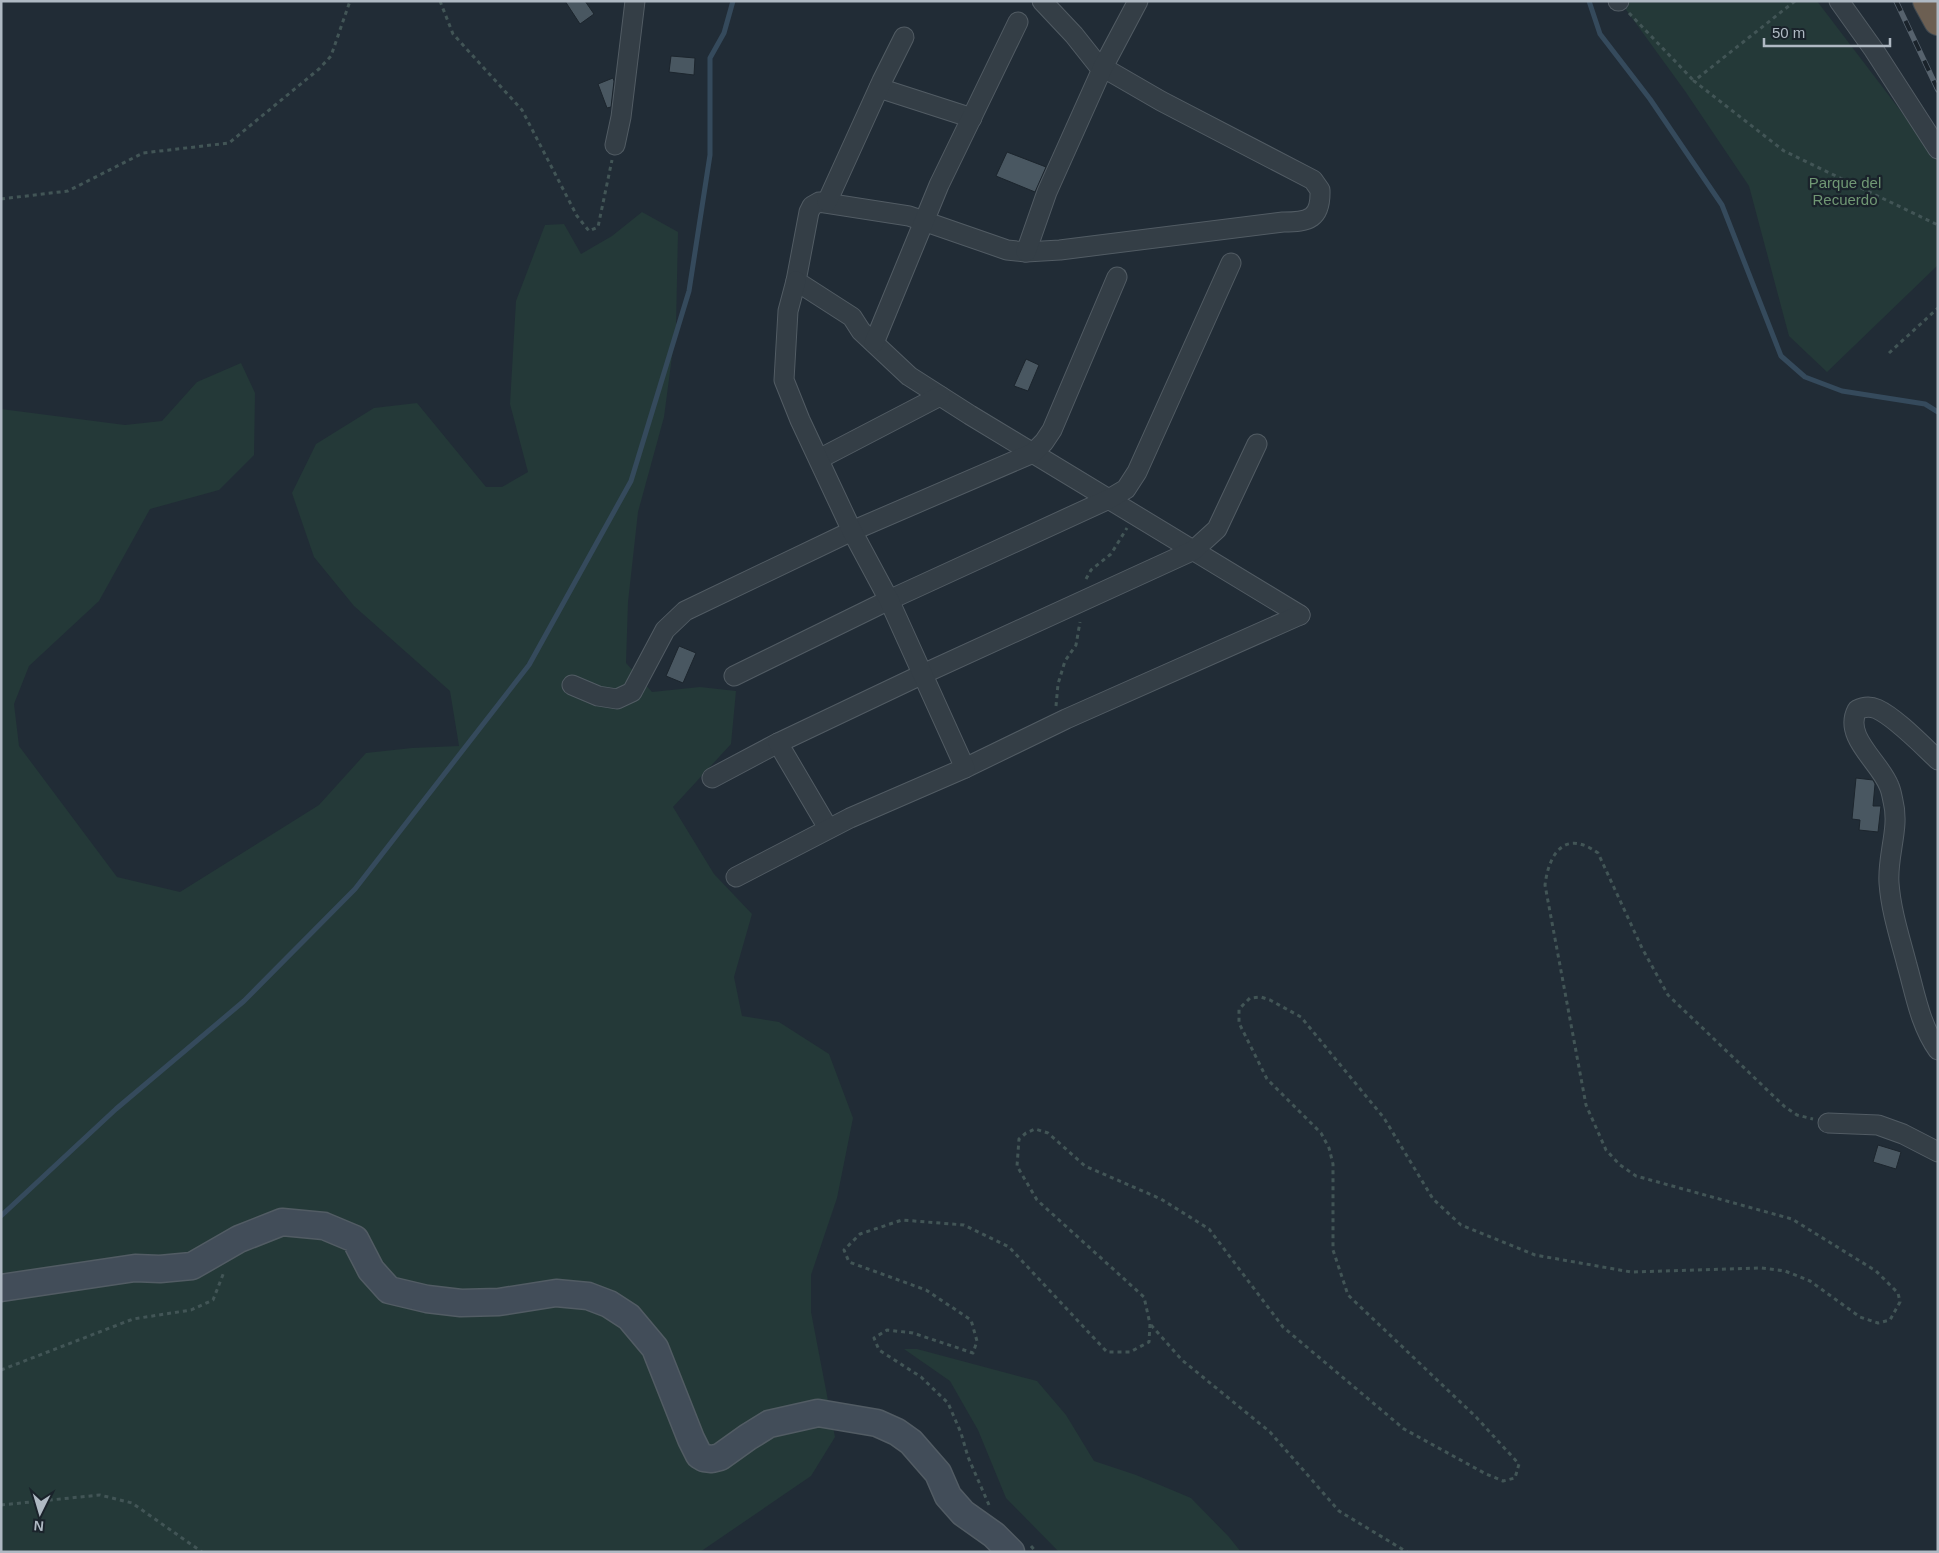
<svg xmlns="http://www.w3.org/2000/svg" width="1939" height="1553" font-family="Arial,sans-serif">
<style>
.green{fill:#243938}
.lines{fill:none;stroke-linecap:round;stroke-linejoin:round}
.stream{stroke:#354a5c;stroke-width:5}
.building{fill:#495761;stroke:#1c252d}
.street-casing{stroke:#525c64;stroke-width:21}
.secondary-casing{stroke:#525c64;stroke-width:29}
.highway-casing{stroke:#3f4951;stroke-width:30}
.path{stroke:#425556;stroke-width:3;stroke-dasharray:4 4;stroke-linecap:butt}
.street{stroke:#343e46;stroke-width:19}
.secondary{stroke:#424d59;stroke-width:26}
.highway{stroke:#6c5f52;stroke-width:28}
.rail-casing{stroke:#56626d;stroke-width:5.5}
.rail{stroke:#1a232b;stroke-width:4;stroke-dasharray:11;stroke-linecap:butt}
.labels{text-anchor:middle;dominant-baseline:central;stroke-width:4.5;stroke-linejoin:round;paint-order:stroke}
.park-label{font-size:15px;fill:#709774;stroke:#1a232b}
</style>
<rect width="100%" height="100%" fill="#212c36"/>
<g class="green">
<polygon points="1629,1 1817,1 1938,160 1938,265 1827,372 1789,336 1749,186 1685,91 1624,7"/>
<polygon points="642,212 678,232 676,326 664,417 638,512 628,602 626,663 652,692 700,687 736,691 731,744 673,807 714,874 752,914 734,977 742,1016 779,1022 829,1054 853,1118 837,1198 811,1275 811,1312 835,1437 811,1476 700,1552 1,1552 1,409 125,425 162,421 197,382 241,363 255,393 254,455 219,490 150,509 99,601 29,666 14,704 19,746 117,877 180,892 319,805 366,753 412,748 459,746 450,691 354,606 314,557 292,493 316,444 374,408 417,403 486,487 502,487 528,472 510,404 516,301 545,225 564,224 581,254 612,236"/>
<polygon points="904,1349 917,1349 1037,1381 1066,1415 1094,1461 1136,1475 1191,1498 1229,1537 1241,1552 1059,1552 1006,1498 978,1430 950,1381"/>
</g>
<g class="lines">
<g class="stream">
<polyline points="1589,1 1600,34 1650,99 1722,205 1781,356 1805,377 1842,391 1925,404 1938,412"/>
<polyline points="1,1216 116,1109 244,1001 355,889 529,665 631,481 689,291 710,155 710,58 724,33 733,1"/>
</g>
</g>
<g class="building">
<polygon points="565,1 585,1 594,14 580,24"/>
<polygon points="671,56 695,58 694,75 669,72"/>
<polygon points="613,78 614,81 611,107 607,108 598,84"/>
<polygon points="1007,152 1046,167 1035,192 996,176"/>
<polygon points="1026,359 1039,365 1028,391 1014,386"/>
<polygon points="679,646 696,653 683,683 666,676"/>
<polygon points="1856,778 1873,780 1875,784 1873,806 1881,806 1878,832 1859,830 1860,820 1852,819"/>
<polygon points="1878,1145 1901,1152 1896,1169 1873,1162"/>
</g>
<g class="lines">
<defs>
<g id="street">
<path d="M1042,1L1074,35L1097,64L1161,101L1313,180L1320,190C1321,219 1309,222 1283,222L1060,250L1026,252L1007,250L909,216L819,202L812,206L809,212L796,281L852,317L861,331L909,376L970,415L1300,615"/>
<polyline points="1618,1 1619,1"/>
<polyline points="1839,1 1874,50 1938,149"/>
<polyline points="879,88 972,118"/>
<polyline points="615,145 621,117 635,1"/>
<polyline points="827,202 882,81 904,37"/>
<polyline points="1026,252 1047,192 1103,67 1138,1"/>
<polyline points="874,343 939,185 1018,22"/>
<polyline points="819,459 940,396"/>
<polyline points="734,676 889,600 1109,499 1126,489 1137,472 1231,263"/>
<polyline points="572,685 598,696 617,699 632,692 665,630 685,611 852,531 1033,453 1044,442 1052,430 1117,277"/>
<path d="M1938,760C1922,745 1895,717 1877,709C1870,706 1863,707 1857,710C1843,737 1880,762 1889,786C1891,790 1892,796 1893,801C1900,828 1887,855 1889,883C1891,911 1900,938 1907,965C1915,993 1920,1025 1938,1050"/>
<polyline points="965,768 1066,719 1300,615"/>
<polyline points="712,778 778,743"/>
<polyline points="828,828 778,743 923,674 1194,550 1217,529 1257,444"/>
<polyline points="736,877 850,818 965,768 889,600 852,531 800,420 784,380 788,311 796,281"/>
<polyline points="1828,1123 1878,1125 1903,1134 1938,1152"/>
</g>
<polyline id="secondary" points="1,1288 135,1268 160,1269 192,1266 239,1239 282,1222 324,1226 355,1239 371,1270 389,1290 427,1299 461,1303 499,1302 556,1293 588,1296 609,1304 629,1317 655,1348 691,1439 699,1455 704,1458 712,1459 720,1457 748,1437 769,1424 818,1413 877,1423 897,1432 911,1442 938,1473 948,1496 963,1513 994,1535 1011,1552"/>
<polyline id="highway" points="1927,1 1938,21"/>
</defs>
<use href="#street" class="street-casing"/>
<use href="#secondary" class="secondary-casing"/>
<use href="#highway" class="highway-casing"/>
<g class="path">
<polyline points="440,1 453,34 522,110 577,216 589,231 598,227 612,160"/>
<polyline points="1795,1 1694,81 1784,151 1938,225"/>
<polyline points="1629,13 1694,81"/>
<polyline points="1,199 68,191 143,153 229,143 319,69 331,56 350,1"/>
<polyline points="1889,353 1938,308"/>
<polyline points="1086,579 1091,570 1111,554 1127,528"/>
<polyline points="1056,706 1058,684 1065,661 1076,645 1080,622"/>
<polyline points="1151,1325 1182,1360 1270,1432 1339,1511 1407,1552"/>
<polyline points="1,1370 133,1319 191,1310 213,1300 224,1272"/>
<polyline points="1,1505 100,1495 132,1503 202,1552"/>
<path d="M989,1505L968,1457L961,1433L948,1403L921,1377L879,1350L874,1338L887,1330L913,1333L973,1353L977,1341L971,1320L926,1290L849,1262L844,1250L860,1234L902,1220L964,1225L1009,1247L1107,1352H1130L1149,1342L1150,1324L1144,1297L1037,1200L1017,1166L1019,1139L1026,1133L1035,1129L1048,1133L1085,1166L1161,1199L1209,1229L1283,1327L1404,1429L1486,1474L1503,1481L1515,1478L1519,1464L1476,1417L1348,1295L1333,1250V1164L1329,1148L1321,1133L1267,1079L1239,1023V1009L1250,998L1261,997L1270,1000L1301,1017L1384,1118L1433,1199L1461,1225L1535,1255L1631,1272L1761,1268L1785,1271L1810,1281L1860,1317L1878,1323L1890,1320L1900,1302L1898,1293L1876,1271L1792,1219L1636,1176L1620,1165L1606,1150L1586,1105L1545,885C1549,853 1565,829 1598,853L1642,948L1668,995L1785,1107L1797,1115L1813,1119"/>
<polyline points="1031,1546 1036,1552"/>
</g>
<use href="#street" class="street"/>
<use href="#secondary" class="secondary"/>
<use href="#highway" class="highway"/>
<defs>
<polyline id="rail" points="1896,1 1938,90"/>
</defs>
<use href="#rail" class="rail-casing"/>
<use href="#rail" class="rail"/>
</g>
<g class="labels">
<g class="park-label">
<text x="1845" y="182">Parque del<tspan x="1845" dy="17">Recuerdo</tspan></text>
</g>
</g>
<rect width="1939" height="1553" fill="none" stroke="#afb9c3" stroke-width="5"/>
<g transform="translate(40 1513) rotate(185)" stroke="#1a232b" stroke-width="4" paint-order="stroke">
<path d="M0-4L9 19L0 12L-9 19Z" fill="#afb9c3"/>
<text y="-8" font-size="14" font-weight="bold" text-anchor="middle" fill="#afb9c3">N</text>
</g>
<path d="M1764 38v8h126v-8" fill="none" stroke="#afb9c3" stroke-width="2.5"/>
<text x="1772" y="38" font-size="15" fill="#afb9c3" stroke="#1a232b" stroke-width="4" paint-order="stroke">50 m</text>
</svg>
